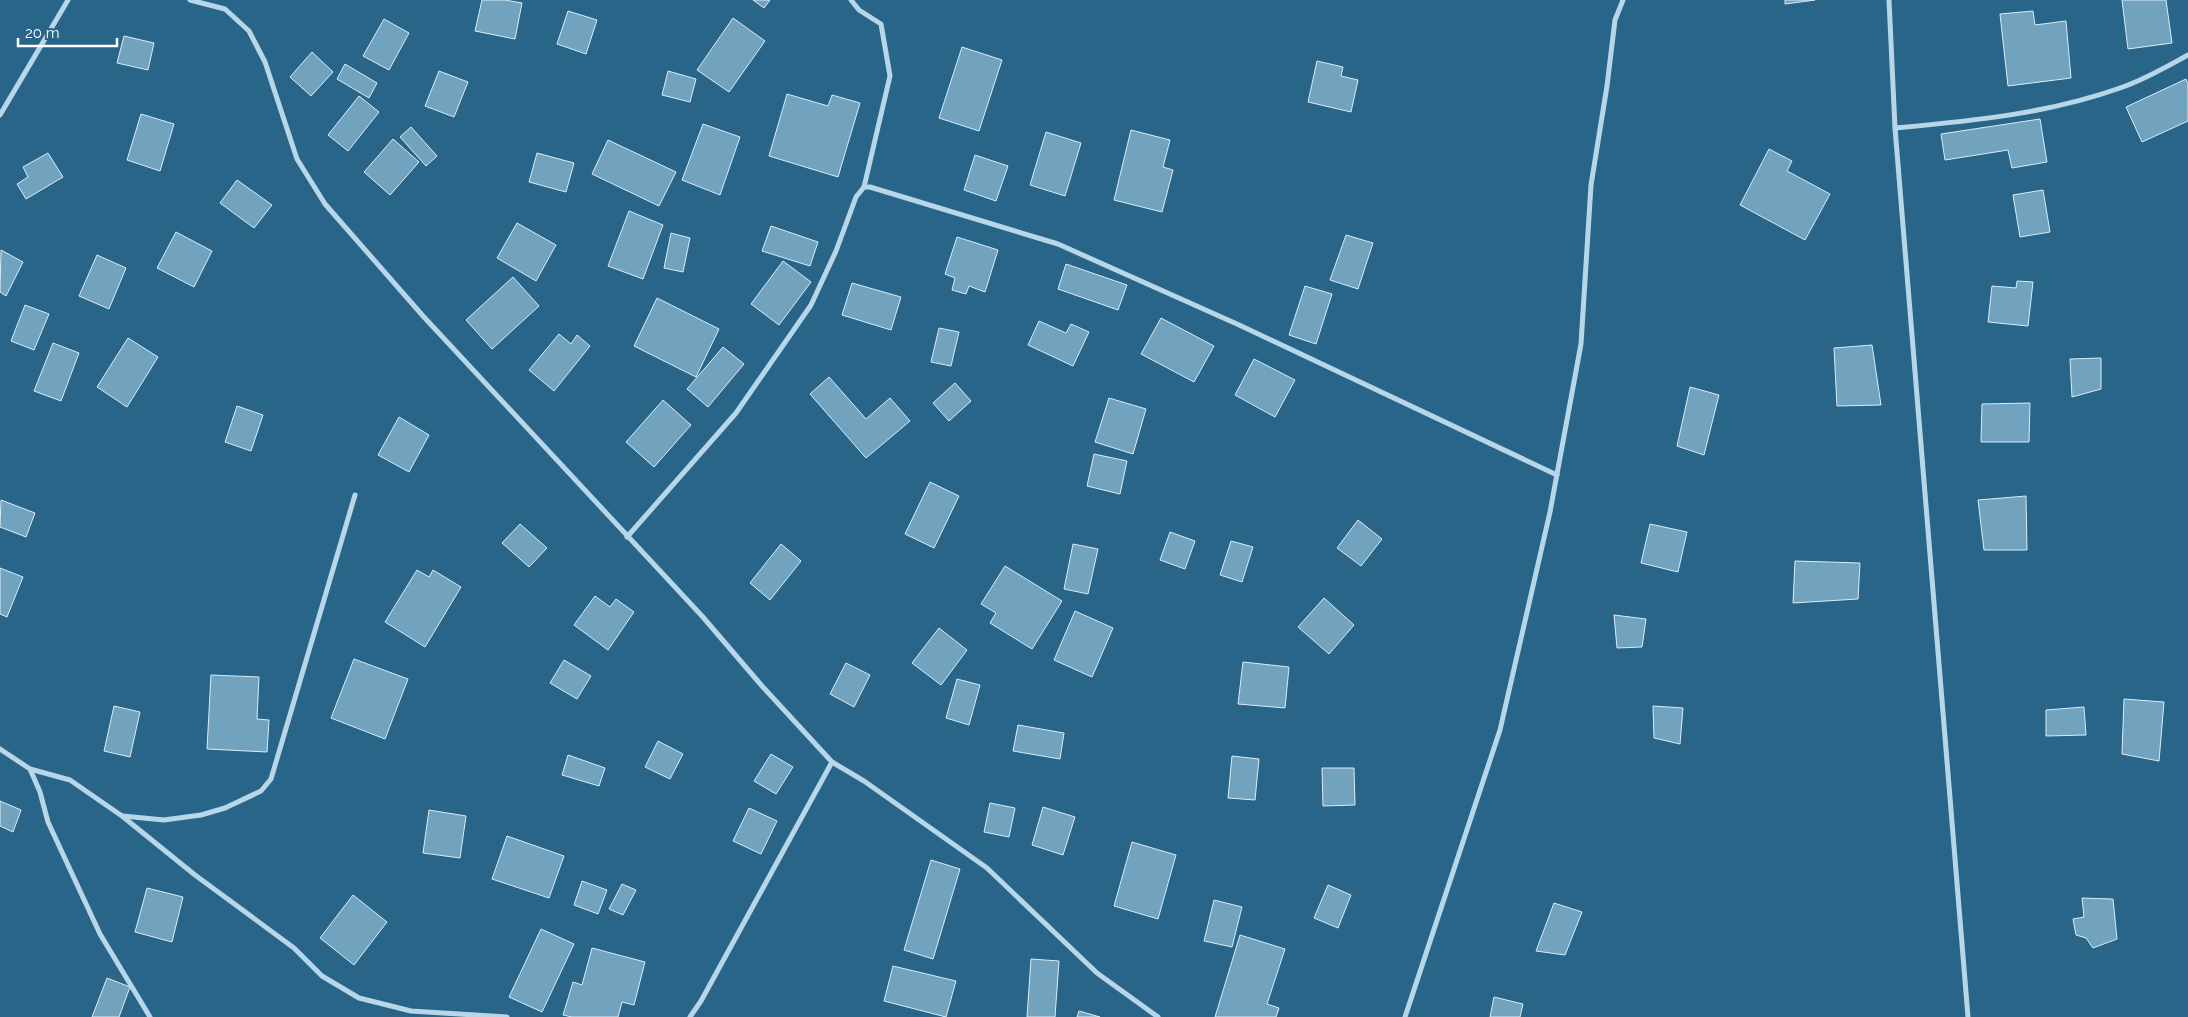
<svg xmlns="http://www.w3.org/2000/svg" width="2188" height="1017" font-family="Raleway,sans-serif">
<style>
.building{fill:#71a2be;stroke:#daedf7}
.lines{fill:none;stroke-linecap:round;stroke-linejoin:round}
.street{stroke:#b7d7e9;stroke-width:5}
</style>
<rect width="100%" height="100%" fill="#296589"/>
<g class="building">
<polygon points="482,0 505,0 522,3 515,39 475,31"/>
<polygon points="753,0 770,0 764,8"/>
<polygon points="1785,0 1815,0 1785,4"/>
<polygon points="2122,0 2166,0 2172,43 2128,49"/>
<polygon points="568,11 597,20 586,54 557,44"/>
<polygon points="2033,11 2035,25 2066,21 2071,78 2008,86 2000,14"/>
<polygon points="733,18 765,41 729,92 697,70"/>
<polygon points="384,19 409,33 389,70 363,56"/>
<polygon points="124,36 154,43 148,70 117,63"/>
<polygon points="962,47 1002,60 979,131 939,118"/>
<polygon points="312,52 333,72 311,96 290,77"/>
<polygon points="1317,61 1343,67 1341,76 1358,80 1351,112 1308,102"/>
<polygon points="345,64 377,83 369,98 337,79"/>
<polygon points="439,71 468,82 454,117 425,106"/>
<polygon points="668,71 696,79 690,102 662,95"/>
<polygon points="2186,79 2188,84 2188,121 2142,142 2126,107"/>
<polygon points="787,94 828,106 832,95 860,103 838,177 769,156"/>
<polygon points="359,96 379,112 348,151 328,135"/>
<polygon points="141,114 174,124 160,171 127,160"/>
<polygon points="2040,119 2047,162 2012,168 2008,150 1945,160 1941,134"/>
<polygon points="703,124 740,137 720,195 682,180"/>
<polygon points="411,127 437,156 426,166 400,137"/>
<polygon points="1131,130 1170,140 1163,167 1173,170 1162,212 1114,200"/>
<polygon points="1046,132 1081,143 1065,196 1030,185"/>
<polygon points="393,139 419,162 390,195 364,172"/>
<polygon points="608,140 676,172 659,206 592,174"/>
<polygon points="1769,149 1792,161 1787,171 1830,194 1805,240 1740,205"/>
<polygon points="48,153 63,177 26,199 17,184 28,177 23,167"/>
<polygon points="537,153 574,163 566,192 529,182"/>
<polygon points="975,155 1008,166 996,201 964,190"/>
<polygon points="237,180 272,205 254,228 220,203"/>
<polygon points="2043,190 2050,232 2020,237 2013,195"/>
<polygon points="629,211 663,225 643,279 608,266"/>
<polygon points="517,223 556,245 536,281 497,258"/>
<polygon points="771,226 818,242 810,266 762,251"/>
<polygon points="176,232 212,251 194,287 157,268"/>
<polygon points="671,233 690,238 683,272 664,268"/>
<polygon points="1346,235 1373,243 1358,289 1330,280"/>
<polygon points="957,237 998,250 985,292 969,286 966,294 952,290 955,278 945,274"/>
<polygon points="1,250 23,262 6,296 0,292"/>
<polygon points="97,255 126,268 109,309 79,296"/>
<polygon points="783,261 811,282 779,325 751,304"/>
<polygon points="1066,264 1127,285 1118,310 1058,289"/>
<polygon points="513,277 539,306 492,349 466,320"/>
<polygon points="2017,281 2033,282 2028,326 1988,322 1992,286 2016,288"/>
<polygon points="852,283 901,297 891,330 842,315"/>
<polygon points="1305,286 1332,294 1316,344 1289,335"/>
<polygon points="657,298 719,329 696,377 634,346"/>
<polygon points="25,305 49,314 34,350 11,341"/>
<polygon points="1161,318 1214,346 1194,382 1141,354"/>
<polygon points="1039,321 1066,333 1071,324 1089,332 1073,366 1028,345"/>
<polygon points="939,328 959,332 951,366 931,362"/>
<polygon points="559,334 571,344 577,335 590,346 554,391 529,370"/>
<polygon points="128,338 158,357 127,407 97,387"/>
<polygon points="53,343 79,353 61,401 34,391"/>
<polygon points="1872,345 1881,405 1837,406 1834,348"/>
<polygon points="723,347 744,364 708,407 687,389"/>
<polygon points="2101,358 2101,389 2072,397 2070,359"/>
<polygon points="1254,359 1295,380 1275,417 1235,395"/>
<polygon points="829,377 866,419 890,398 910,421 866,458 810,394"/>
<polygon points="955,383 971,401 949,421 933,403"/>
<polygon points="1690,387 1719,395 1704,455 1677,446"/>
<polygon points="1109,398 1146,409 1133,454 1095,442"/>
<polygon points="663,400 691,425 654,467 626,442"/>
<polygon points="2030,403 2029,442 1981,442 1982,404"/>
<polygon points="237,406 263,415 251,451 225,442"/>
<polygon points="399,417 429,435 409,472 378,455"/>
<polygon points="1094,454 1127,461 1120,494 1087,486"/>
<polygon points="930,482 959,496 934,548 905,534"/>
<polygon points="2026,496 2027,550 1984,550 1978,500"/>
<polygon points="1,500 35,513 26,537 0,527"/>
<polygon points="1358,520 1382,539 1361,566 1337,548"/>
<polygon points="520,524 547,548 529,567 502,543"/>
<polygon points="1650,524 1687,532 1678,572 1641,563"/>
<polygon points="1170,532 1195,541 1185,569 1160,560"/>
<polygon points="1231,541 1253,547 1242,582 1220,575"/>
<polygon points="781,544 801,561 770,600 750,583"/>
<polygon points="1073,544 1098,549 1088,594 1064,589"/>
<polygon points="1795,561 1860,563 1858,599 1793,603"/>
<polygon points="1005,566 1062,601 1032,649 990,623 996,613 981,604"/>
<polygon points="0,568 23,577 7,617 0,614"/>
<polygon points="417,570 429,577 433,570 461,587 425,647 385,622"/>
<polygon points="595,596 610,607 616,599 634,612 608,650 574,625"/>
<polygon points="1324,598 1354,625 1329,654 1298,627"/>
<polygon points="1075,611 1113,628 1092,677 1054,660"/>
<polygon points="1614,615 1646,619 1642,647 1617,648"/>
<polygon points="939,628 967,650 941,685 912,663"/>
<polygon points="354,659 408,679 385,739 331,718"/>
<polygon points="564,660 591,676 577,699 550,683"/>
<polygon points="1243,662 1289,667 1285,708 1238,704"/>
<polygon points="846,663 870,675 854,707 830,694"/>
<polygon points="211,675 259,677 257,719 269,720 267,752 207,749"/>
<polygon points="957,679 980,685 969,725 946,718"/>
<polygon points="2124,699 2164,702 2159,761 2122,754"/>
<polygon points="114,706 140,712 130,757 104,751"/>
<polygon points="1653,706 1683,708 1680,744 1654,738"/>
<polygon points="2084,707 2086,735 2046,736 2046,710"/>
<polygon points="1018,725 1064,733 1060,759 1013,751"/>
<polygon points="658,741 683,754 670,779 645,767"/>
<polygon points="771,754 793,767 776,794 754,781"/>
<polygon points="568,755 605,768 599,786 562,775"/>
<polygon points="1232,756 1259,759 1255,800 1228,798"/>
<polygon points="1322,768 1354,768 1355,805 1323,806"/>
<polygon points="0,801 21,810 13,832 0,826"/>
<polygon points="990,803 1015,808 1009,837 984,832"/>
<polygon points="1043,807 1075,817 1063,855 1032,845"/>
<polygon points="749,808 777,821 761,854 733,841"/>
<polygon points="429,810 466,816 460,858 423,853"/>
<polygon points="507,836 564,856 549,898 492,879"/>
<polygon points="1132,842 1176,855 1158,919 1114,906"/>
<polygon points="931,860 960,869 933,959 904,950"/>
<polygon points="582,881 607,890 598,914 574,905"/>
<polygon points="622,884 636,890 623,915 609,909"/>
<polygon points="1328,885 1351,895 1338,928 1314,918"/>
<polygon points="147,888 183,897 172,942 135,932"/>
<polygon points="353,895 387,922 354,965 320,938"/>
<polygon points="2082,898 2113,899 2117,939 2093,948 2086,938 2076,935 2073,919 2084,917"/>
<polygon points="1214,900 1242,907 1232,947 1204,941"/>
<polygon points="1554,903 1582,912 1565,955 1536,951"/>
<polygon points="541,929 574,944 542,1012 509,997"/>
<polygon points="1240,935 1285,949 1267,1004 1279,1008 1276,1017 1215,1017"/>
<polygon points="592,948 645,962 634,1005 622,1002 618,1017 572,1017 563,1015 573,982 582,985"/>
<polygon points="1031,959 1059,961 1055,1017 1027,1017"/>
<polygon points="893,966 956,981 946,1017 884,1001"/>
<polygon points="107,978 130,987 119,1017 92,1017"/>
<polygon points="1494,997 1523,1004 1520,1017 1490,1017"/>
<polygon points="1079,1011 1100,1017 1077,1017"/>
</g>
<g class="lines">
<g class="street">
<polyline points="190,0 225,9 249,31 265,62 297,159 325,204 423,316 702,616 762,686 832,762 864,781 987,868 1097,973 1158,1017"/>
<polyline points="1889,0 1895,128 1968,1017"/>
<polyline points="0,115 68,0"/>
<path d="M1895,128C1971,121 2047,114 2120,88C2144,80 2166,67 2188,55"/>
<polyline points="864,187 870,187 1058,244 1237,324 1557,475"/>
<polyline points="627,537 736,413 811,305 836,251 856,197 864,187 890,76 881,24 859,10 851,0"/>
<polyline points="0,749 30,769 40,792 48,822 100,934 150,1017"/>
<polyline points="30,769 70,780 122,816 195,875 294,948 322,976 359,998 411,1011 507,1017"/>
<polyline points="123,816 164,820 201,815 225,808 261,791 271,779 355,495"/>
<polyline points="690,1017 701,1001 832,762"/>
<polyline points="1405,1017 1500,730 1550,512 1581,344 1591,185 1607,86 1615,20 1623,0"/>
</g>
</g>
<path d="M18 38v8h99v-8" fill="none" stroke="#ffffff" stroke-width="2.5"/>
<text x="25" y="38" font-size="15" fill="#ffffff" stroke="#296589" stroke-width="4" paint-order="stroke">20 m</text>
</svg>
